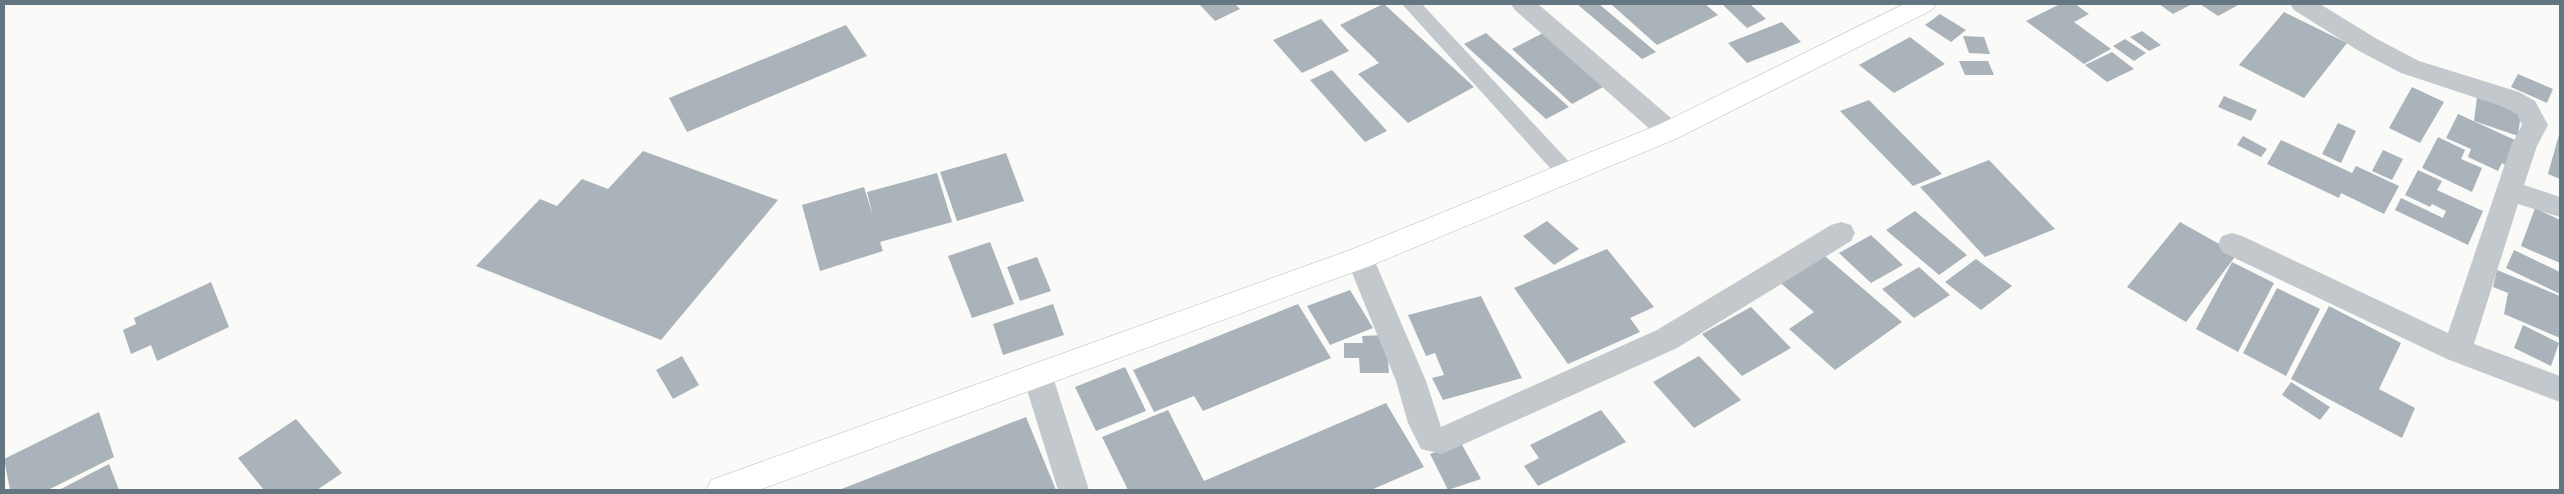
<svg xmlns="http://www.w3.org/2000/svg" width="2564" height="494" font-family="'PT Sans Narrow',sans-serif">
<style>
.building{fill:#aab3b9}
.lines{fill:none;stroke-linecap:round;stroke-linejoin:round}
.secondary-casing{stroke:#b3babf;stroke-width:1}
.service{fill:#c3c8cc;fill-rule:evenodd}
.minor{fill:#c3c8cc;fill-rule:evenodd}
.secondary{fill:#fff;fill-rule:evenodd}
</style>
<rect width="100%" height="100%" fill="#fafaf8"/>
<g class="building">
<polygon points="1202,4 1235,4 1240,9 1215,21 1200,5"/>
<polygon points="1383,4 1384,4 1474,87 1408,123 1358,74 1379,63 1340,25"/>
<polygon points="1577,4 1599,4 1656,52 1642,59"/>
<polygon points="1705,4 1718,15 1657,45 1612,5"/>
<polygon points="1722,4 1750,4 1766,19 1747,28"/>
<polygon points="2060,4 2075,4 2089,14 2074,22 2111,49 2084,64 2026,21"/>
<polygon points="2159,4 2192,4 2173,14"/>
<polygon points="2200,4 2240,4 2218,16"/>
<polygon points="2284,12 2347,43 2304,98 2239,65"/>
<polygon points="1940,14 1966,30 1951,42 1925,25"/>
<polygon points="1321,19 1349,51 1302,73 1273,40"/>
<polygon points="1782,22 1801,42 1747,63 1728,43"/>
<polygon points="846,25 867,56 687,132 669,98"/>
<polygon points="2142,31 2161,45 2149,51 2130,37"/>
<polygon points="1486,33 1569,107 1546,119 1464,44"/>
<polygon points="1543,33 1603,87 1572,104 1512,49"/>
<polygon points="1963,36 1984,37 1990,54 1969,53"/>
<polygon points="1910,37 1945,64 1894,93 1859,65"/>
<polygon points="2125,39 2146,53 2134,61 2113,46"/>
<polygon points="2112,52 2134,69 2107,82 2085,65"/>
<polygon points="1959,61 1988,61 1994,75 1965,75"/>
<polygon points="1332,70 1387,131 1365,142 1310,80"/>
<polygon points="2518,74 2553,89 2547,103 2511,87"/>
<polygon points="2412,87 2444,102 2420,143 2389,128"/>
<polygon points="2224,96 2257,110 2251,121 2218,107"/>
<polygon points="2477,97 2521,112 2518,136 2474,121"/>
<polygon points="1869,100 1942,174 1913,186 1840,111"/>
<polygon points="2458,114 2517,141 2505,165 2502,163 2498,171 2468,157 2471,149 2446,138"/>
<polygon points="2338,123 2356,131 2341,163 2322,154"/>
<polygon points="2560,131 2560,179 2548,174"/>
<polygon points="2243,136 2267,149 2261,157 2237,145"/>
<polygon points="2438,137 2465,150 2461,159 2482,168 2472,192 2422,168"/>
<polygon points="2281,140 2352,173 2356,166 2399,186 2384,214 2341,193 2339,198 2267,164"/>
<polygon points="2383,150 2403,159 2392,180 2372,171"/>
<polygon points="643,151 778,200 661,340 476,266 540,199 557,206 582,179 608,189"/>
<polygon points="1006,153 1024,201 957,221 940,172"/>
<polygon points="1989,160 2055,229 1985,257 1920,187"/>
<polygon points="2418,170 2442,181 2437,190 2483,211 2468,245 2395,210 2401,198 2443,218 2446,211 2432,204 2430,207 2405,195"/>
<polygon points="937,173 952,222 880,242 883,251 820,271 802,205 864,187 873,216 867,192"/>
<polygon points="2535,208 2560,220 2560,263 2521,246"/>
<polygon points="1915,211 1967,255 1939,275 1886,230"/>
<polygon points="1547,221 1579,249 1554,265 1523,236"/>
<polygon points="2180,222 2237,254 2186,322 2127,287"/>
<polygon points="1871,235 1903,265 1871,283 1839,253"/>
<polygon points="990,242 1014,304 972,318 948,256"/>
<polygon points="1607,249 1654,307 1630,318 1640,332 1568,364 1514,288"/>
<polygon points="2514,250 2560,272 2560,294 2506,268"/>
<polygon points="1819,251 1902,322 1835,370 1789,329 1814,312 1777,280"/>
<polygon points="1037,257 1051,291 1020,301 1007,267"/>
<polygon points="1976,259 2012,286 1981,310 1945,282"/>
<polygon points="2232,262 2274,283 2238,352 2196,329"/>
<polygon points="1919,267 1950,295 1914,318 1882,289"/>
<polygon points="2497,270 2560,296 2560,338 2504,314 2508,293 2493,287"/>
<polygon points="211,282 229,327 157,361 151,345 131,354 123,330 136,324 134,318"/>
<polygon points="2277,288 2320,309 2286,376 2243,353"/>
<polygon points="1350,290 1373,328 1330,345 1307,306"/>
<polygon points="1481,296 1522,378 1443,400 1432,378 1444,375 1435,353 1426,356 1408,315"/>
<polygon points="1053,304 1064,335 1003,355 993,324"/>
<polygon points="1298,304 1331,358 1203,411 1194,396 1154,412 1133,370"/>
<polygon points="2329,306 2401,343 2379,389 2415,408 2402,438 2291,379"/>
<polygon points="1751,307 1791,348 1742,376 1702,334"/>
<polygon points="2523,325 2559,343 2551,366 2514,348"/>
<polygon points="1386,335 1389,373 1360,373 1359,358 1344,358 1344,343 1363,343 1362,336"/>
<polygon points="682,356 699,385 673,399 656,370"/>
<polygon points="1699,356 1741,400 1694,428 1653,382"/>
<polygon points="1125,367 1146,411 1096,431 1075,387"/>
<polygon points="2291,382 2330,407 2320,420 2282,395"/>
<polygon points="1386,403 1424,467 1371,490 1128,490 1102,437 1168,410 1204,481"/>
<polygon points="1601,410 1626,442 1538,486 1524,466 1539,458 1530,445"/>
<polygon points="99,412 114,457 48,490 10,490 4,459"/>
<polygon points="1026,417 1056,490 839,490"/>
<polygon points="296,419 342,473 317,490 264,490 238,458"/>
<polygon points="1461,443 1481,479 1448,490 1430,454"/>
<polygon points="109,464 119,490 59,490"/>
</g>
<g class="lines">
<defs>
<polygon id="secondary" points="1904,4 1936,4 1932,10 1678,138 1370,266 759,490 706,490 711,480 722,476 1350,250 1660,124"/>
</defs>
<use href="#secondary" class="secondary-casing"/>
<polygon class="service" points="1402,4 1422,4 1574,167 1577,173 1574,179 1567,181 1560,179"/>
<g class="minor">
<polygon points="1511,4 1538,4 1678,124 1682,131 1678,138 1669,141 1660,138 1515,10"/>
<polygon points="2290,4 2320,4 2377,39 2419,61 2519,92 2535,101 2548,125 2537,146 2524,185 2560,197 2560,217 2518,204 2474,344 2560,376 2560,402 2447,359 2222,252 2218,244 2222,236 2232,233 2242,236 2448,333 2511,146 2522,125 2517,114 2501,106 2401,73 2359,51 2294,10"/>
<polygon points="1841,222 1851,225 1855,233 1851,241 1677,348 1442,454 1421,449 1408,423 1396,381 1346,258 1350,250 1360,247 1370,250 1426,381 1441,427 1657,330 1831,225"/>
<polygon points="1038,364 1048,368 1053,377 1089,490 1058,490 1023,377 1028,368"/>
</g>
<use href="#secondary" class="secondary"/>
</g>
<rect width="2564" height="494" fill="none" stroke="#657683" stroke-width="10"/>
</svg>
